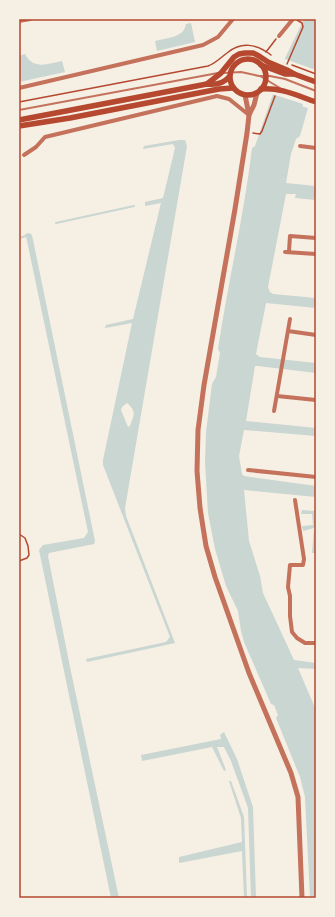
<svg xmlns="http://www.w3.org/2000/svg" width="335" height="917" font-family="'Varela Round',sans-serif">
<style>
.water{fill:#c9d6d2;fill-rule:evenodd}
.pier{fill:#f6efe4}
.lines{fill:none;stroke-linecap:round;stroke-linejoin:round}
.stream{stroke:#c9d6d2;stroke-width:2}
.path{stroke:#b5482f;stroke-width:1.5}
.service{stroke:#c5725c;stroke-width:2}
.minor{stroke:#c5725c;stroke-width:4}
.tertiary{stroke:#c5725c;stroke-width:5}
.secondary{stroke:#b5482f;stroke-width:5.5}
.neatline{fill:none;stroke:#b5482f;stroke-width:1.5}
</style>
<rect width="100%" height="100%" fill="#f6efe4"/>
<g class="water">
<path d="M304,19H316V70L303,106L308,108L300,136L296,139L291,154L286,183L316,186V200L295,198L296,194H286L268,287L270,292L273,294L316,298V308L266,303L256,354L260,357L316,363V373L258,366H255L246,421L316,428V436L244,430L239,456L242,474L244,476L316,486V497L244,490L249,541L260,576L263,593L294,660L316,663V669L298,668L316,710V898H310L305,797L300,777L276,718L278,715L274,705L271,704L244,642L241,631L238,611L226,586L215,549L208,513L205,463L206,432L212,384L216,377L220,353L218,349C228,282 244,216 252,148L255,146L285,59V58Z"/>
<path d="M191,23L195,42L157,51L155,41C166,38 184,38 186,24Z"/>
<path d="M25,54C33,70 48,64 62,61L65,72L19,82V56Z"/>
<path d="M179,140H185L187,146L125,508L126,516L175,643L87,662L86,659L166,642L170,637L103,465V460L132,323L105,328L106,325L133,319L161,203L145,206V202L163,198L175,148L173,144L143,149L144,146ZM127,403C137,412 134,415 130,426L128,427L121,410L122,407Z"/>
<polygon points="29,233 32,235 95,541 94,544 49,553 48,556 70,667 119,898 111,898 39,550 43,545 84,538 88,532 26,236 25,234"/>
<polygon points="316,501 316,553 312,553 314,528 303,531 302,526 313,525 312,514 301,514 302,510 315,511"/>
<polygon points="224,732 237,759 253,807 256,898 251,898 248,808 231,761 224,747 217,747 226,770 224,771 212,747 142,761 141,755 221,739 220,735"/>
<polygon points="229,781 231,781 244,817 247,898 244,898 242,851 179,863 179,857 242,842 241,818"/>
</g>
<polygon class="pier" points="285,59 316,70 316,74 305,105 309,107 310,109 302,106 303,104 272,94"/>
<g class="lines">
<g class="stream">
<polyline points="19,145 20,144"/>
<polyline points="56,223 134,206"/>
<polyline points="19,238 26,236"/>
</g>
<g class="path">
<polyline points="266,52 276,39"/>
<polyline points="287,64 303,27 302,23 297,20"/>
<polyline points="292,65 316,74"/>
<path d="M19,102L208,66C216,63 220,58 227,53C241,41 257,44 271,55"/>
<polyline points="253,133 260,134 262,131 275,96"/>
<polyline points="19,534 25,538 28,546 29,555 27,558 19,561"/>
</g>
<g class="service">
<polyline points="223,73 241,72 259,76 270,76 285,79 316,91"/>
<polyline points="260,76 280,88"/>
<polyline points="19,110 218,73"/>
</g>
<g class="minor">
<polyline points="19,21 30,19"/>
<polyline points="279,36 293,19"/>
<polyline points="19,88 203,45 218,37 233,19"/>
<polyline points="300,146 316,148"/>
<polyline points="24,155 36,147 45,137 217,96 229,99 249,115"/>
<polyline points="289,251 290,236 316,238"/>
<polyline points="285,252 316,254"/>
<polyline points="288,331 316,335"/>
<polyline points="277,396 316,400"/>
<polyline points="274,411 290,319"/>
<polyline points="248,470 316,477"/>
<polyline points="295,500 304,559 303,565 290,565 288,587 290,596 290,616 292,632 297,638 305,643 316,643"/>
</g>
<g class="tertiary">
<polyline points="245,95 249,115 247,133 235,209 204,385 198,430 197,471 200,508 206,546 215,577 249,673 291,773 298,797 302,898"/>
<polyline points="249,115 254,105 257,93"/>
</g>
<g class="secondary">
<circle cx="248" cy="77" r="18"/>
<polyline points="261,65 285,74 294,74"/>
<polyline points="207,84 221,73 234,57 239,54 245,53 253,53 259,56 268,62 287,70 294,74 316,82"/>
<path d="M261,89C280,87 298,96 316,102"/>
<path d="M19,120L207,84C216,85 224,83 229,77"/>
<polyline points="19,126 70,118 219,89 233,88"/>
</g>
</g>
<rect width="335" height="917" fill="none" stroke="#f6efe4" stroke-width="40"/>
<rect x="20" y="20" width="295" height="877" class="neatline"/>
</svg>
